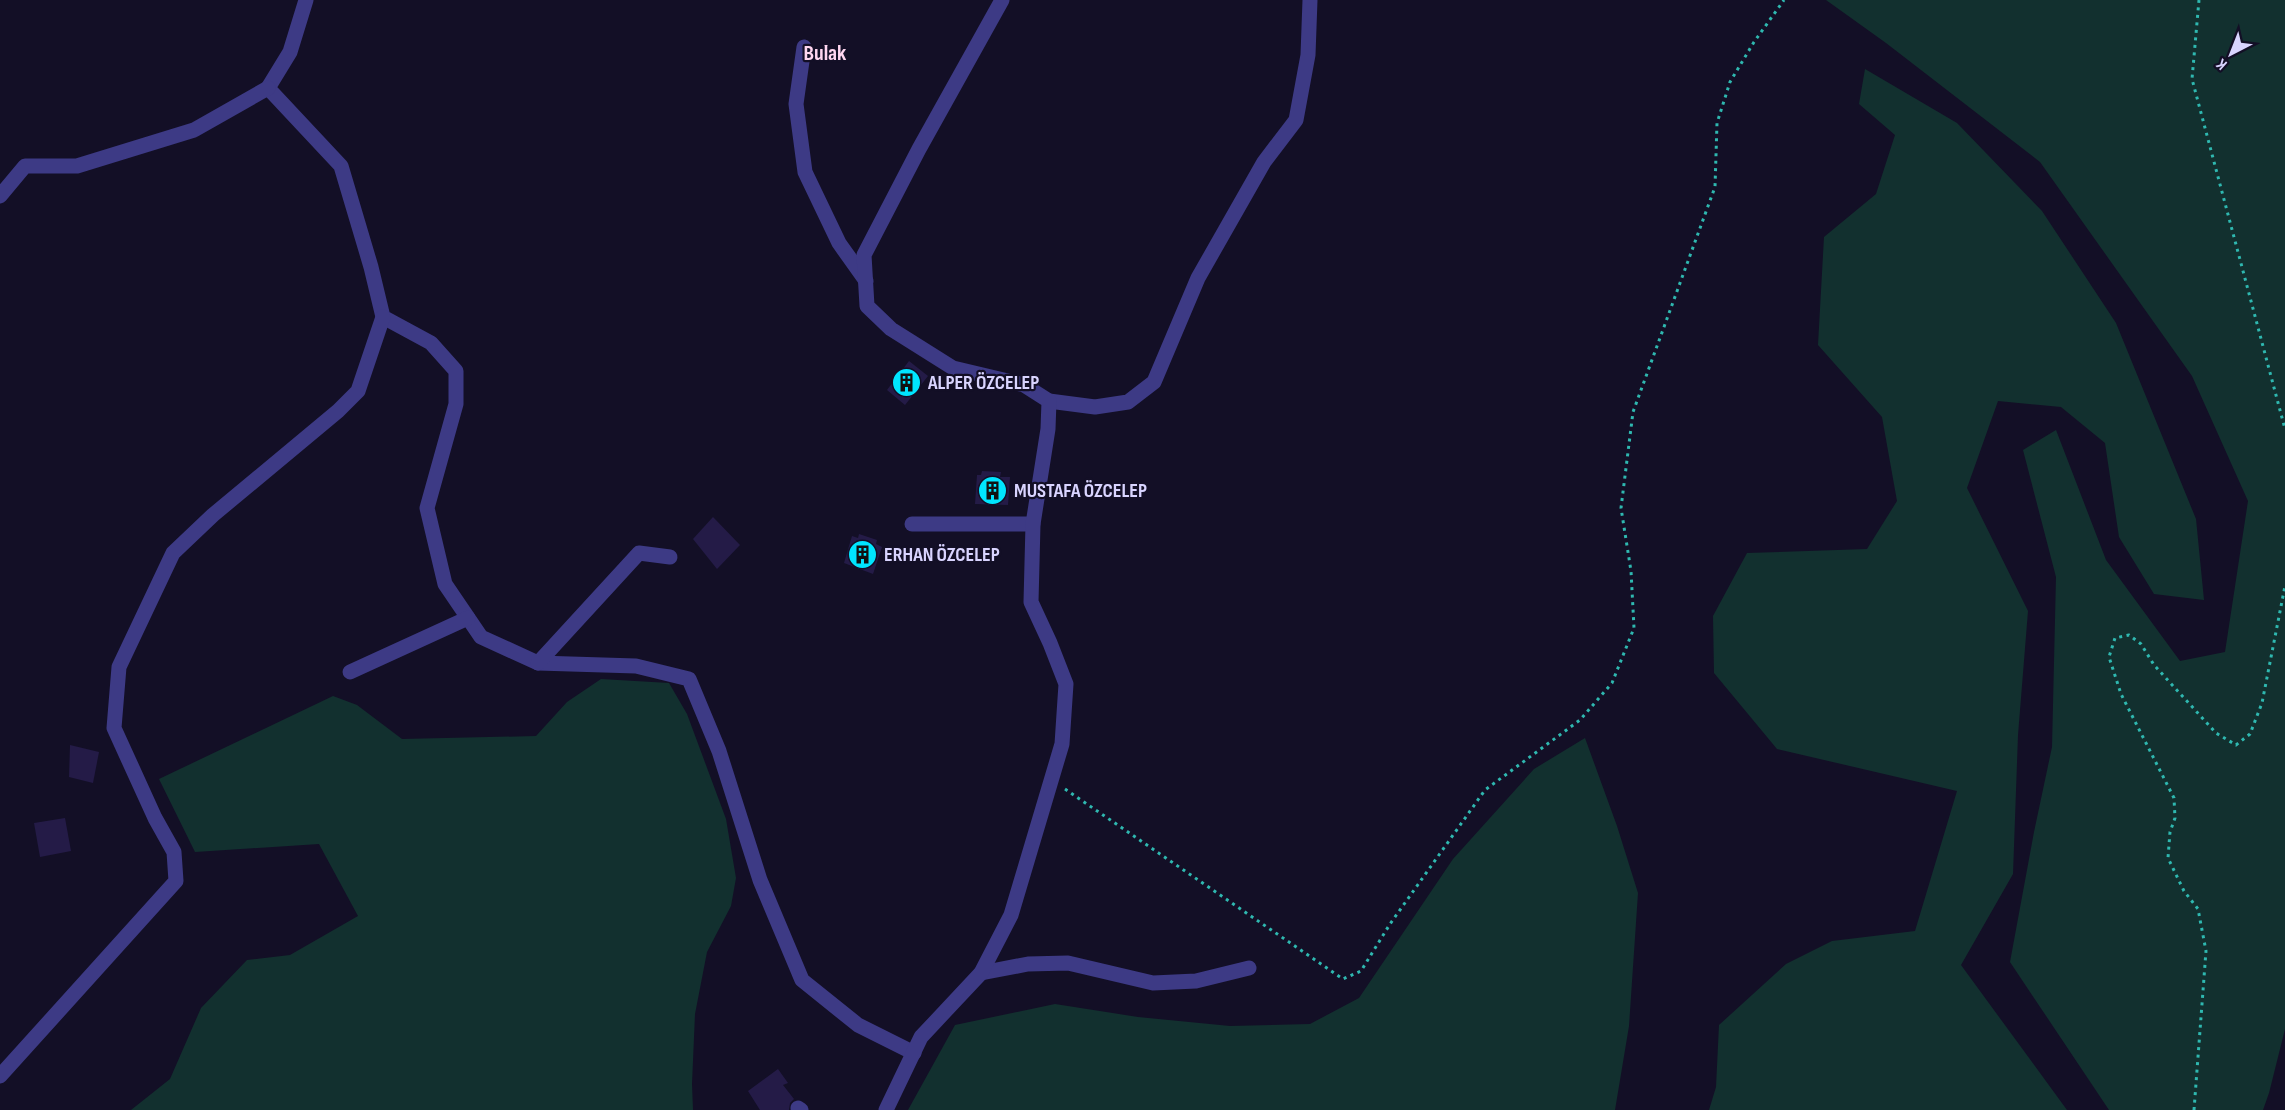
<svg xmlns="http://www.w3.org/2000/svg" width="2285" height="1110" font-family="'Sofia Sans Condensed',sans-serif">
<style>
.green{fill:#12302f}
.building{fill:#241b47}
.lines{fill:none;stroke-linecap:round;stroke-linejoin:round}
.path{stroke:#2fb8b0;stroke-width:3;stroke-dasharray:3 4.5;stroke-linecap:butt}
.minor{stroke:#3d3a85;stroke-width:15}
.labels{text-anchor:middle;dominant-baseline:central;stroke-width:4.5;stroke-linejoin:round;paint-order:stroke}
.poi-label{font-size:20px;font-weight:bold;fill:#d9d4ff;stroke:#130f26;text-anchor:start}
.quarter-label{font-size:22px;font-weight:bold;fill:#ffd6f0;stroke:#130f26}
</style>
<rect width="100%" height="100%" fill="#130f26"/>
<g class="green">
<polygon points="1826,0 2285,0 2285,1029 2269,1093 2263,1110 2109,1110 2010,962 2034,832 2052,747 2056,577 2023,450 2056,430 2106,560 2180,661 2225,652 2248,501 2192,376 2040,162 1886,43"/>
<polygon points="1865,69 1957,123 2042,211 2116,323 2196,519 2204,600 2154,594 2119,537 2105,443 2061,407 1998,401 1967,488 2028,611 2018,735 2013,874 1961,965 2067,1110 1709,1110 1716,1087 1719,1025 1786,964 1832,941 1915,931 1957,791 1777,749 1714,673 1713,616 1747,553 1867,549 1897,501 1882,417 1818,345 1824,237 1876,194 1895,135 1859,104"/>
<polygon points="601,679 669,683 687,714 726,819 736,878 731,906 707,952 695,1014 692,1084 693,1110 131,1110 170,1079 201,1008 247,960 290,955 358,916 319,844 195,852 159,779 333,696 357,705 402,739 536,736 567,702"/>
<polygon points="1585,738 1617,826 1638,893 1629,1026 1615,1110 908,1110 955,1025 1055,1004 1138,1017 1230,1026 1310,1024 1359,998 1453,859 1534,769"/>
</g>
<g class="building">
<polygon points="909,361 928,376 905,405 887,390"/>
<polygon points="982,471 1001,472 1000,477 1010,477 1008,505 975,504 977,475 981,475"/>
<polygon points="713,517 740,545 717,569 693,539"/>
<polygon points="859,534 877,540 876,544 882,547 873,574 844,563 852,536 858,538"/>
<polygon points="70,745 99,752 93,783 69,777"/>
<polygon points="65,818 71,851 40,857 34,823"/>
<polygon points="778,1069 788,1083 783,1085 794,1099 790,1103 789,1110 760,1110 748,1091"/>
</g>
<g class="lines">
<g class="path">
<polyline points="2199,0 2192,79 2285,429"/>
<polyline points="1065,789 1343,979 1361,971 1390,924 1485,790 1580,720 1612,683 1634,628 1631,571 1621,508 1633,412 1715,187 1717,123 1730,82 1754,42 1784,0"/>
<polyline points="2194,1110 2206,951 2198,909 2184,891 2168,858 2170,832 2175,818 2174,798 2121,694 2109,657 2115,638 2129,635 2141,644 2154,665 2216,733 2236,745 2250,734 2262,703 2285,586"/>
</g>
<g class="minor">
<polyline points="306,0 290,52 268,88 341,166 371,267 383,317 431,343 456,371 456,404 427,508 445,584 481,637 538,663 636,666 689,679 719,751 760,880 802,980 858,1025 914,1053"/>
<polyline points="804,47 796,104 805,172 839,243 866,281"/>
<polyline points="0,196 25,166 77,166 194,130 268,88"/>
<polyline points="1049,401 1095,407 1128,402 1154,382 1198,278 1264,162 1296,120 1308,55 1310,0"/>
<polyline points="912,524 1033,524"/>
<polyline points="538,663 639,553 670,557"/>
<polyline points="350,672 468,618"/>
<polyline points="981,973 1028,964 1068,963 1153,983 1196,981 1249,968"/>
<polyline points="0,1076 176,881 174,852 155,818 114,728 119,667 173,553 213,515 338,411 358,391 383,317"/>
<polyline points="798,1108 801,1110"/>
<polyline points="886,1110 921,1037 981,973 1011,915 1062,744 1066,684 1050,643 1031,602 1033,524 1048,429 1049,401 1024,385 953,368 891,329 867,306 864,255 919,149 1002,0"/>
</g>
</g>
<defs>
<symbol id="building-disc" viewBox="-11 -11 22 22"><circle r="9.5" fill="#00e5ff" stroke="#130f26"/><path d="M-4-6H4V6H1V3H-1V6H-4ZM-2.5-4.3h1.7v1.8h-1.7ZM.8-4.3h1.7v1.8H.8ZM-2.5-1h1.7V.8h-1.7ZM.8-1h1.7V.8H.8Z" fill="#111"/></symbol>
</defs>
<g fill-rule="evenodd">
<use href="#building-disc" x="890" y="366" width="33" height="33"/>
<use href="#building-disc" x="976" y="474" width="33" height="33"/>
<use href="#building-disc" x="846" y="538" width="33" height="33"/>
</g>
<g class="labels">
<g class="poi-label">
<text x="928" y="383">ALPER ÖZCELEP</text>
<text x="1014" y="491">MUSTAFA ÖZCELEP</text>
<text x="884" y="555">ERHAN ÖZCELEP</text>
</g>
<g class="quarter-label">
<text x="825" y="53">Bulak</text>
</g>
</g>
<g transform="translate(2231 54) rotate(222)" stroke="#130f26" stroke-width="4.5" paint-order="stroke">
<path d="M0-4.5L10 22L0 15L-10 22Z" fill="#d9d4ff"/>
<text y="-9" font-size="16" font-weight="bold" text-anchor="middle" fill="#d9d4ff">K</text>
</g>
</svg>
